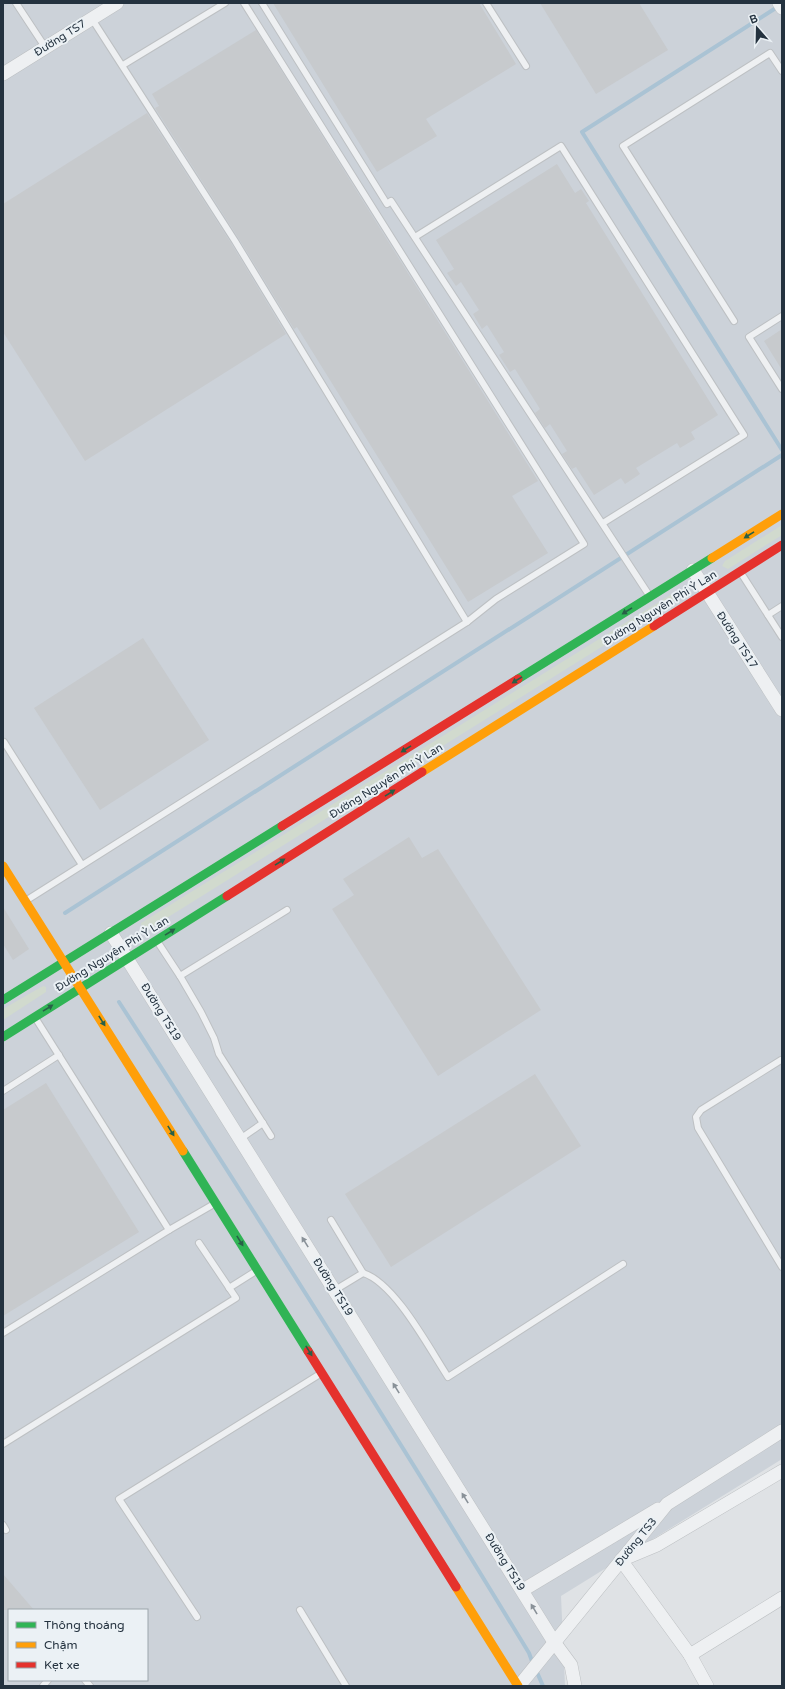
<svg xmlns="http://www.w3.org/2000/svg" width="785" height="1689" font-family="'Varela Round',sans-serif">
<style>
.built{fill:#ccd2d9;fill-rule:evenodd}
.green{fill:#d1dace}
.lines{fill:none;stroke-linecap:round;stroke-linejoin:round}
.stream{stroke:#aac3d4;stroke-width:4}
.building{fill:#c7cacd}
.lane-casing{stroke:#bdc0c3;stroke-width:8}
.street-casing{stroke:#bdc0c3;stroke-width:14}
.lane{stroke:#eef0f2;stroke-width:6}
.street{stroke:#eef0f2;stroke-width:13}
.fast{stroke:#30b455;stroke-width:9}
.slow{stroke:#ff9f0a;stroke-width:9}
.jam{stroke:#e5322d;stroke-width:9}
.oneway{fill:#286047}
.oneway2{fill:#899198}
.labels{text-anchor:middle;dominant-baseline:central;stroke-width:4;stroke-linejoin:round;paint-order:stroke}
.street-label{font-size:11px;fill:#24323f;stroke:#ebf1f5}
</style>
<rect width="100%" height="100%" fill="#dfe2e5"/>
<path class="built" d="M3,3H782V1459L561,1596L565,1686H3ZM9,1610H147V1680H9Z"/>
<g class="green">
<polygon points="782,525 782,535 728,569 722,566 725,561"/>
<polygon points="680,589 684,593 680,598 149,929 142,929 141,923"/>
<polygon points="43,986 46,987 46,992 3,1020 3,1009"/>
</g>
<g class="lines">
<g class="stream">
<polyline points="779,6 582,132 782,450"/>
<polyline points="65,913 782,455"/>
<path d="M119,1002C258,1217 396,1434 529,1653L533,1664"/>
<polyline points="536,1670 543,1686"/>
</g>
</g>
<g class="building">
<polygon points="273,3 479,3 516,64 426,119 437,136 377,172"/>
<polygon points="540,3 639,3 668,50 596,94"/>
<polygon points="256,30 538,481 512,496 548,553 468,602 297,327 294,329 239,239 155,108 159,106 152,94"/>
<polygon points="147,113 231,243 286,334 85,461 3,332 3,204"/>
<polygon points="557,164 575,193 581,189 589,201 586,203 718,415 691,432 695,439 680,448 677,443 636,468 640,474 625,484 621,478 594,495 576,467 572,469 562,454 567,451 550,424 545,428 535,413 540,409 515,369 510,372 499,355 504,352 487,325 482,329 473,314 479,310 461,282 456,286 447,273 454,269 436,240"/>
<polygon points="782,329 782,370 764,341"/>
<polygon points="143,638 209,740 100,810 34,708"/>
<polygon points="409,837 422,858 438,849 541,1010 438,1076 332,909 354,895 343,879"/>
<polygon points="3,907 29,949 13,960 3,944"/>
<polygon points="535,1074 581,1146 391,1267 345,1194"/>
<polygon points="46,1083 139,1232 3,1316 3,1110"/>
<polygon points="3,1574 34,1610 3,1610"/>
</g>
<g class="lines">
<defs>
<g id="lane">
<polyline points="16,3 45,47"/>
<polyline points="262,3 387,204 391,201 649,595"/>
<polyline points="486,3 526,66"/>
<polyline points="92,19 235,241 467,622"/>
<polyline points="123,65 225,3"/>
<polyline points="415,237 561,146 744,435 603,523"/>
<polyline points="782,316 749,337 782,389"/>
<polyline points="734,321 623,146 770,53 782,71"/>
<polyline points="741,573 782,637"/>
<polyline points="768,615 782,606"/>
<polyline points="4,742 82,865"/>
<polyline points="27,900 467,622 496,599 584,544 244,3"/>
<polyline points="157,941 180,976 287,910"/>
<polyline points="180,976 201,1012 214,1038 219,1054 271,1136"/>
<polyline points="781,1060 701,1110 696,1117 698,1128 782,1267"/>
<polyline points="3,1091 59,1055"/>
<polyline points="240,1139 263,1123"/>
<polyline points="331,1220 363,1273 335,1290"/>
<polyline points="169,1230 214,1204"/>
<path d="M363,1273C395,1283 429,1348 448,1377L623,1264"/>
<polyline points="229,1288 256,1271"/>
<polyline points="3,1333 169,1230 36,1019"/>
<polyline points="3,1444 236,1298 199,1243"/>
<polyline points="3,1525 6,1530"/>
<polyline points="300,1610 346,1686"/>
<polyline points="197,1617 119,1499 320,1374"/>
<polyline points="85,1680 90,1686"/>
<polyline points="43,1686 48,1680"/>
</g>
<g id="street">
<polyline points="779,3 782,8"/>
<polyline points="3,74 117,3"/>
<polyline points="693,570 782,710"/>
<polyline points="111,933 554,1642 571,1665 575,1686"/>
<polyline points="523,1590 658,1509"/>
<polyline points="690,1655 782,1598"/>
<polyline points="519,1686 667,1504 782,1431"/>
<polyline points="707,1686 690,1655 621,1560 657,1545 782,1471"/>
</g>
</defs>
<use href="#lane" class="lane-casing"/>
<use href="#street" class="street-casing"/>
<use href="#lane" class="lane"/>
<use href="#street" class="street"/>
<g class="fast">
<polyline points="518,679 712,558"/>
<polyline points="3,1000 282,826"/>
<polyline points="3,1037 227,896"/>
<polyline points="183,1151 308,1351"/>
</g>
<g class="slow">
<polyline points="712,558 782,514"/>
<polyline points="422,772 654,626"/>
<polyline points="3,866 183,1151"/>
<polyline points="456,1587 518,1686"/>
</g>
<g class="jam">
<polyline points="654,626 782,545"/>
<polyline points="282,826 518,679"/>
<polyline points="227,896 422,772"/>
<polyline points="308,1351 456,1587"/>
</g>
</g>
<defs><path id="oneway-solid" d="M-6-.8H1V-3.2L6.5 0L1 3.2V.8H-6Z"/></defs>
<g class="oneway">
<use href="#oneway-solid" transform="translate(749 535) rotate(148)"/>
<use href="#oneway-solid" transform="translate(627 611) rotate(148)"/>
<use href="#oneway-solid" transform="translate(517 680) rotate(148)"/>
<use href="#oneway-solid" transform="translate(406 749) rotate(148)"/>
<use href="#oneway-solid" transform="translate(390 793) rotate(-32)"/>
<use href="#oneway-solid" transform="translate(280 862) rotate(-32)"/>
<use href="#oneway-solid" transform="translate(170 932) rotate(-32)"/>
<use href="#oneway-solid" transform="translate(48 1008) rotate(-32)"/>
<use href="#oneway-solid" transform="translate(102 1021) rotate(58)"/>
<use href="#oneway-solid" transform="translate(171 1131) rotate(58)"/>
<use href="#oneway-solid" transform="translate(240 1241) rotate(58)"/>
<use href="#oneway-solid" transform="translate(309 1351) rotate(58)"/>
</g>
<g class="oneway2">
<use href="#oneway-solid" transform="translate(305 1242) rotate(-122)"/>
<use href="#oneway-solid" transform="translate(396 1388) rotate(-122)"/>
<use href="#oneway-solid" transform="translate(465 1498) rotate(-122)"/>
<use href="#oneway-solid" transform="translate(534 1609) rotate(-121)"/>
</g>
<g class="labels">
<g class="street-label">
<text transform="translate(60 38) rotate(-32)">Đường TS7</text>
<text transform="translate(660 608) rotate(-32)">Đường Nguyên Phi Ỷ Lan</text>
<text transform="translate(737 640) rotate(57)">Đường TS17</text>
<text transform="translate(386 781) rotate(-32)">Đường Nguyên Phi Ỷ Lan</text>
<text transform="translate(112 954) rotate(-32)">Đường Nguyên Phi Ỷ Lan</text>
<text transform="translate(161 1012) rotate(58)">Đường TS19</text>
<text transform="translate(333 1287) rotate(58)">Đường TS19</text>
<text transform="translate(636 1542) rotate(-51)">Đường TS3</text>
<text transform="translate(505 1562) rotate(58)">Đường TS19</text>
</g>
</g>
<rect width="785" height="1689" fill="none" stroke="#24323f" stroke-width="8"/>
<rect x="8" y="1609" width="140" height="72" fill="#ebf1f5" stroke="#9ba5ac"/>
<rect x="16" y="1622" width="20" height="6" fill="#30b455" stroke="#9ba5ac"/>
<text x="44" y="1629" font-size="12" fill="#24323f">Thông thoáng</text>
<rect x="16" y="1642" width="20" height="6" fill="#ff9f0a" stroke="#9ba5ac"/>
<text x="44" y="1649" font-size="12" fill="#24323f">Chậm</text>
<rect x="16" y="1662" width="20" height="6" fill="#e5322d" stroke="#9ba5ac"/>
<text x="44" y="1669" font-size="12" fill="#24323f">Kẹt xe</text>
<g transform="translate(757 28) rotate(340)" stroke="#ebf1f5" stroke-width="3" paint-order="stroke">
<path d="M0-3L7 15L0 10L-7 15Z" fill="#24323f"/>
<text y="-6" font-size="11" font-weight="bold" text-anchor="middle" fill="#24323f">B</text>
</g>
</svg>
